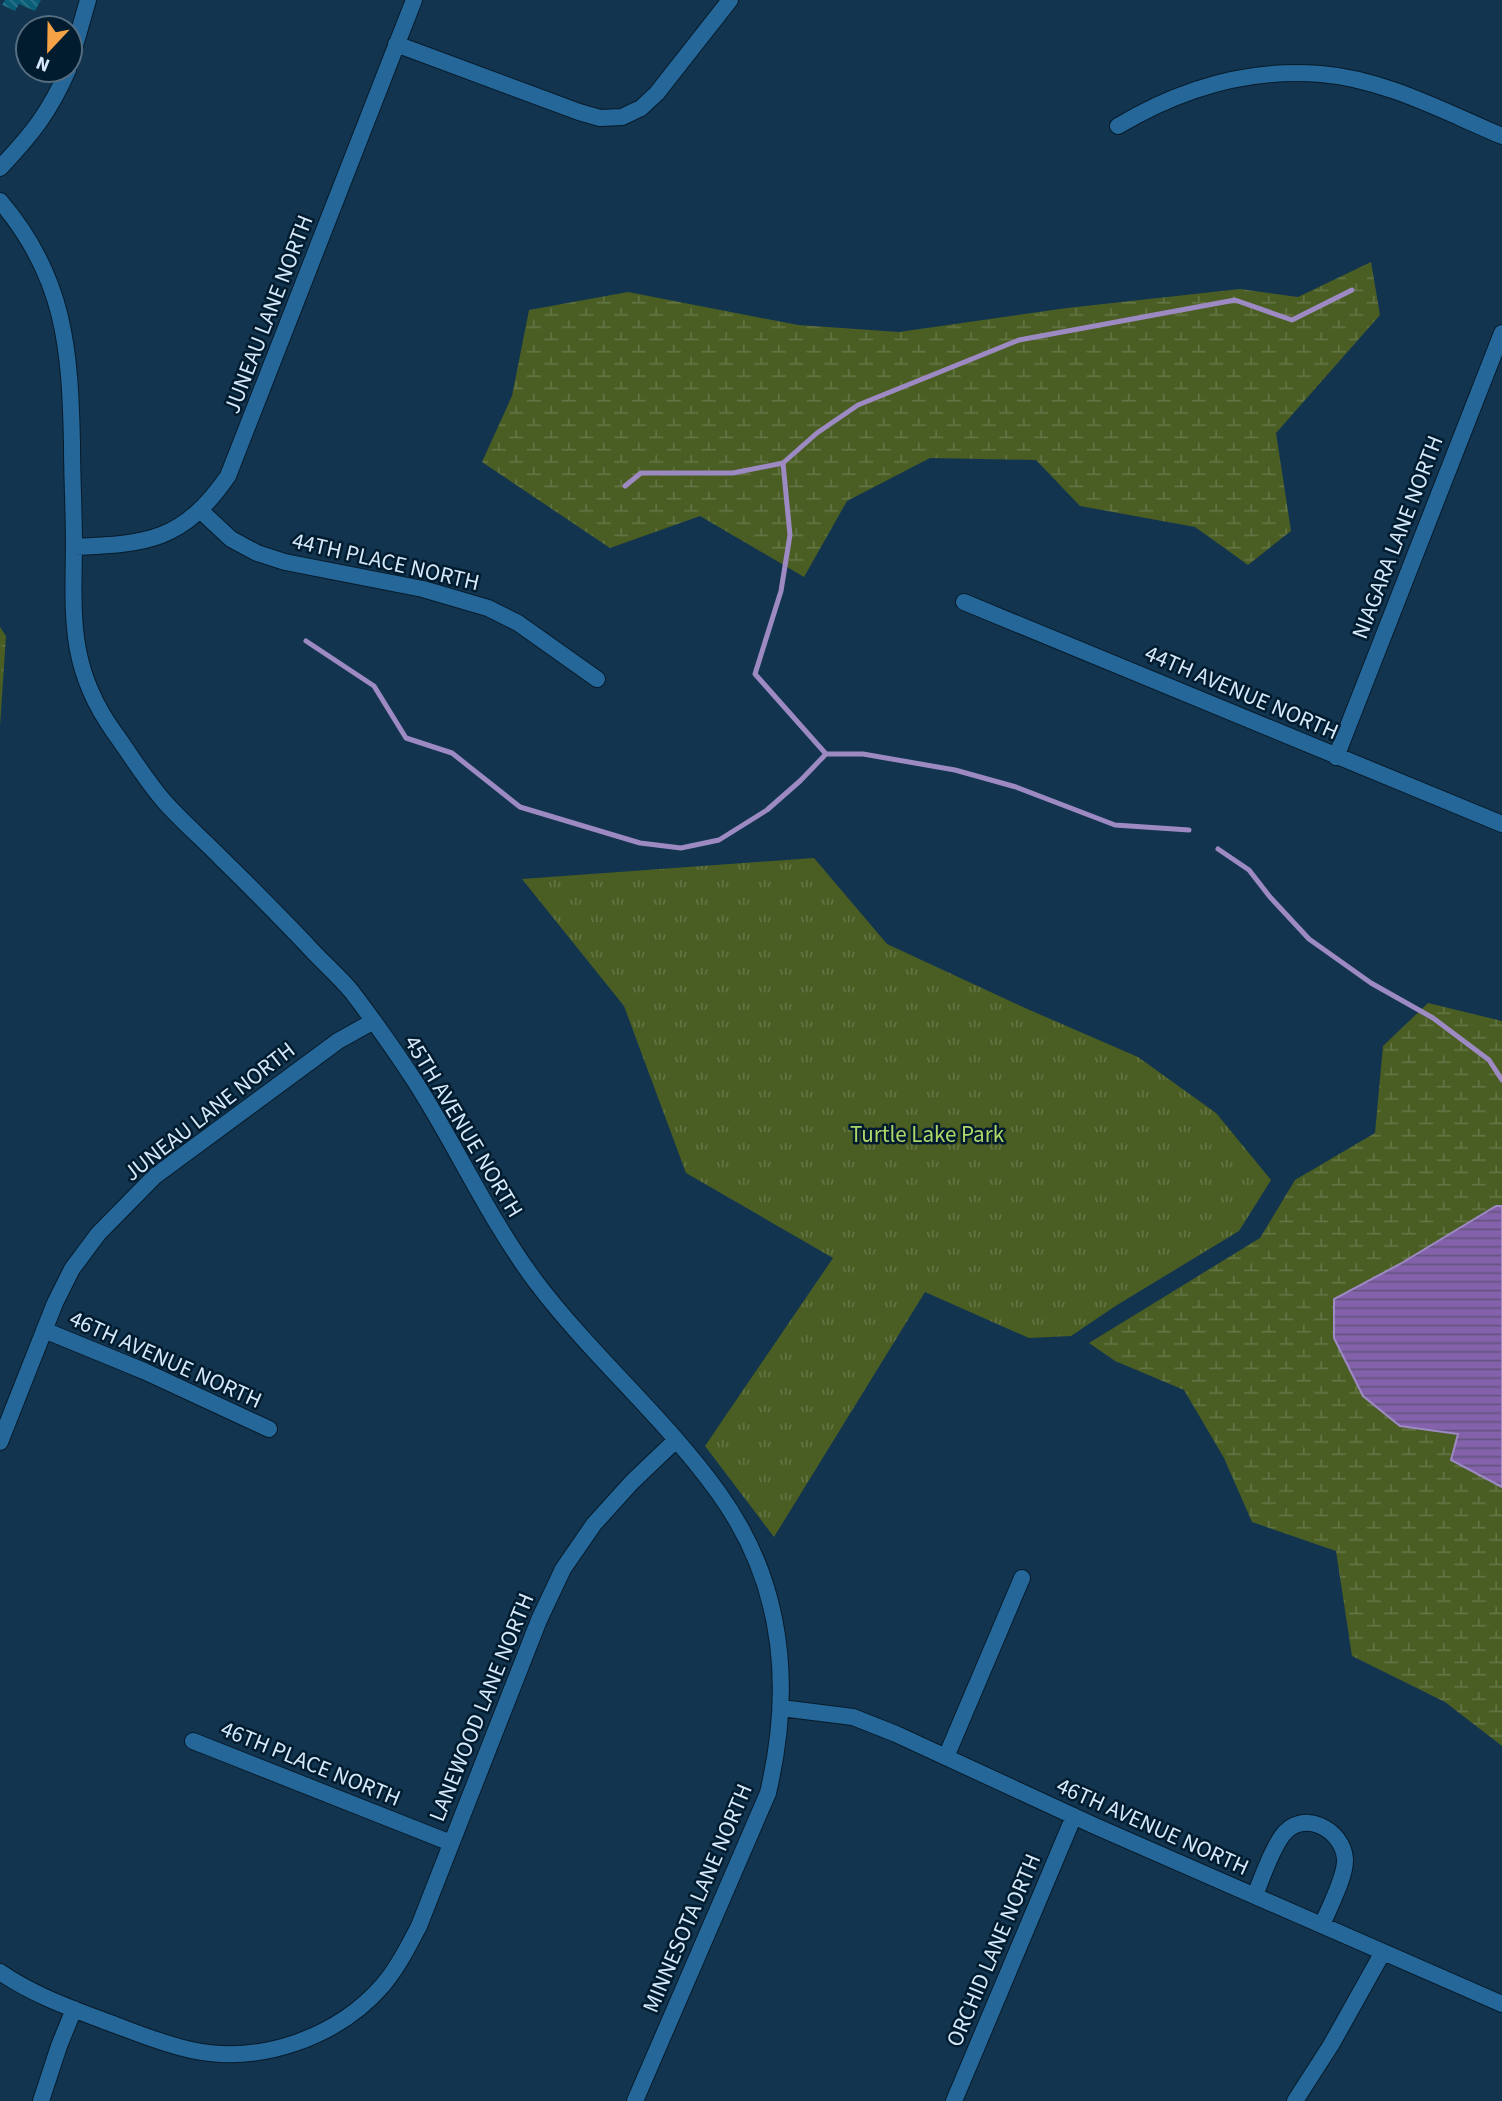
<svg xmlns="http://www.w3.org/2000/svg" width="1502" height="2101" font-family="'Source Sans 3',sans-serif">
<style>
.grass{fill:url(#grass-tufts)}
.wetland{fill:url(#wetland-marsh)}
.water{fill:url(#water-rules);stroke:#9d8ac3;stroke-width:2}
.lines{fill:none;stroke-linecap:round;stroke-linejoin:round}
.stream{stroke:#9d8ac3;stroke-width:5}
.building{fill:url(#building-back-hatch)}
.street-casing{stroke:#071b2b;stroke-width:18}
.street{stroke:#256798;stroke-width:16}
.labels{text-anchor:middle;stroke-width:5;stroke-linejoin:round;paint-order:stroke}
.street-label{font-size:23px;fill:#d6e9fa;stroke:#011b2f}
.park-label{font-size:23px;fill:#b1d668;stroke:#011b2f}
</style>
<defs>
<pattern id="grass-tufts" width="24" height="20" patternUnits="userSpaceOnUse" patternTransform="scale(1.75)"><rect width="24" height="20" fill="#4a5d23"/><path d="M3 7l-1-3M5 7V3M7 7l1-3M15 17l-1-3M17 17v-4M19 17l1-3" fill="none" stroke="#637444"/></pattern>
<pattern id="wetland-marsh" width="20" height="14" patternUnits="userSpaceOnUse" patternTransform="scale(1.75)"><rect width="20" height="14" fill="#4a5d23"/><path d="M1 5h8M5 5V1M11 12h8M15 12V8" fill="none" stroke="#637444"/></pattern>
<pattern id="water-rules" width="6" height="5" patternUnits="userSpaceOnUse" patternTransform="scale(1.75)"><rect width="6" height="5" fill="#8462ab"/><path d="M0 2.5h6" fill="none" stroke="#655580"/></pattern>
<pattern id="building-back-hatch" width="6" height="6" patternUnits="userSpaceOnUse" patternTransform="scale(1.75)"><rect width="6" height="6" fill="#0a5e77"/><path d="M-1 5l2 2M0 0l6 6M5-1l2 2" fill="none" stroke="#2d758b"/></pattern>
</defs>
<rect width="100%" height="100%" fill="#12344e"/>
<path class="grass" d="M814,858L887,944L1025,1008L1138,1057L1216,1113L1271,1180L1239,1231L1117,1305L1071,1336L1029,1338L925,1292L774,1537L705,1446L833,1258L686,1173L624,1006L522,879Z"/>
<path class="wetland" d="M1371,262L1380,315L1276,433L1291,531L1248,565L1195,527L1080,506L1036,460L930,458L847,501L804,577L700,516L610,548L482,462L512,396L529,310L628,292L798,325L899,332L1067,308L1240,289L1298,297Z
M0,627L6,636L0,726Z
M1428,1003L1502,1021V1746L1445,1702L1352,1656L1336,1551L1252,1522L1224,1458L1184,1390L1115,1361L1089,1343L1260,1238L1295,1180L1375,1133L1383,1046Z"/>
<path class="water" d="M1496,1206H1502V1487L1451,1460L1458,1434L1400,1426L1363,1396L1334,1338V1299L1400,1264Z"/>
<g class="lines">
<path class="stream" d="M625,486L641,473H733L783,463
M306,641L374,686L406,738L452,753L520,807L640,843L681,848L719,840L767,810L800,781L826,754H863L955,770L1016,787L1115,825L1189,830
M826,754L755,674L781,591L790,535L783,463L817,433L858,405L1019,340L1235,300L1292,320L1352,290
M1218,849L1249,870L1270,897L1309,939L1371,983L1433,1018L1489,1060L1502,1080"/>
</g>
<path class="building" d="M5,0H41L35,11L19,4L15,11L2,5Z"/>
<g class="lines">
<defs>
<path id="street" d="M396,44L579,112L600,118L622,117L641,108L657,93L730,0
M70,63L88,0
M1118,126C1180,89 1248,68 1321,74C1384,79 1445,112 1502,136
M0,168C32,134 49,113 68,70
M0,201C65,277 70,349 72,444C72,478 74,512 74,546C73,619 69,669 114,732C130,754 145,779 163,800C181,821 203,839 222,859C251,887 279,916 307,945C321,961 338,975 352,992C374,1021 396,1052 416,1083C458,1149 489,1219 536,1282C592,1356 664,1417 718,1492C784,1583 793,1687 768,1793L635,2101
M201,511L231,539L257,553L285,562L423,589L488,608L518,623L597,679
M74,547C148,544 183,541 228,476L414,0
M964,602L1502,824
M1336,757L1502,333
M44,1330L144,1371L269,1429
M0,1442L55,1303L72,1269L98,1234L155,1176L338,1041L372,1022
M781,1708L853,1717L896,1734L1095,1826L1502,2004
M193,1741L451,1843
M946,1757L1022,1578
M1255,1895C1263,1876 1270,1853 1282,1836C1302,1808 1343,1829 1345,1859C1346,1876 1329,1908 1322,1925
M0,1972C33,1995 73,2009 110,2023C137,2033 163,2044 191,2050C259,2065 337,2038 383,1985C398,1967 408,1947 419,1926L539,1620L563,1569L594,1524L632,1482L676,1440
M41,2101L59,2046L74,2009
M954,2101L1074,1816
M1295,2101L1331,2045L1383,1952"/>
</defs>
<use href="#street" class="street-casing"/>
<use href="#street" class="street"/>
</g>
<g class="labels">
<g class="street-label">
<text transform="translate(268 314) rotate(-69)" y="8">JUNEAU LANE NORTH</text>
<text transform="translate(1397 537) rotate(-69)" y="8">NIAGARA LANE NORTH</text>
<text transform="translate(386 561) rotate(13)" y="8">44TH PLACE NORTH</text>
<text transform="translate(1242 692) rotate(23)" y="8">44TH AVENUE NORTH</text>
<text transform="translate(209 1111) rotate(-38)" y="8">JUNEAU LANE NORTH</text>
<text transform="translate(464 1126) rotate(59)" y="8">45TH AVENUE NORTH</text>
<text transform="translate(166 1359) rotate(24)" y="8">46TH AVENUE NORTH</text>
<text transform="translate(481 1707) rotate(-68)" y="8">LANEWOOD LANE NORTH</text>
<text transform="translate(311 1763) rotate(22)" y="8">46TH PLACE NORTH</text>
<text transform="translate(1153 1826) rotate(24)" y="8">46TH AVENUE NORTH</text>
<text transform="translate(697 1898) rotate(-67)" y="8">MINNESOTA LANE NORTH</text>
<text transform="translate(993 1950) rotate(-67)" y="8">ORCHID LANE NORTH</text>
</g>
<g class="park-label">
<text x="927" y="1142">Turtle Lake Park</text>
</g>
</g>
<g transform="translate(49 49) rotate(202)"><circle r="33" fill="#011b2f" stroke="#566d80" stroke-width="2"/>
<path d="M0-5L12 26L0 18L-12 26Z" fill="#f6a247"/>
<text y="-10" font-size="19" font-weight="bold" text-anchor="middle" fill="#d6e9fa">N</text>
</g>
</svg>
